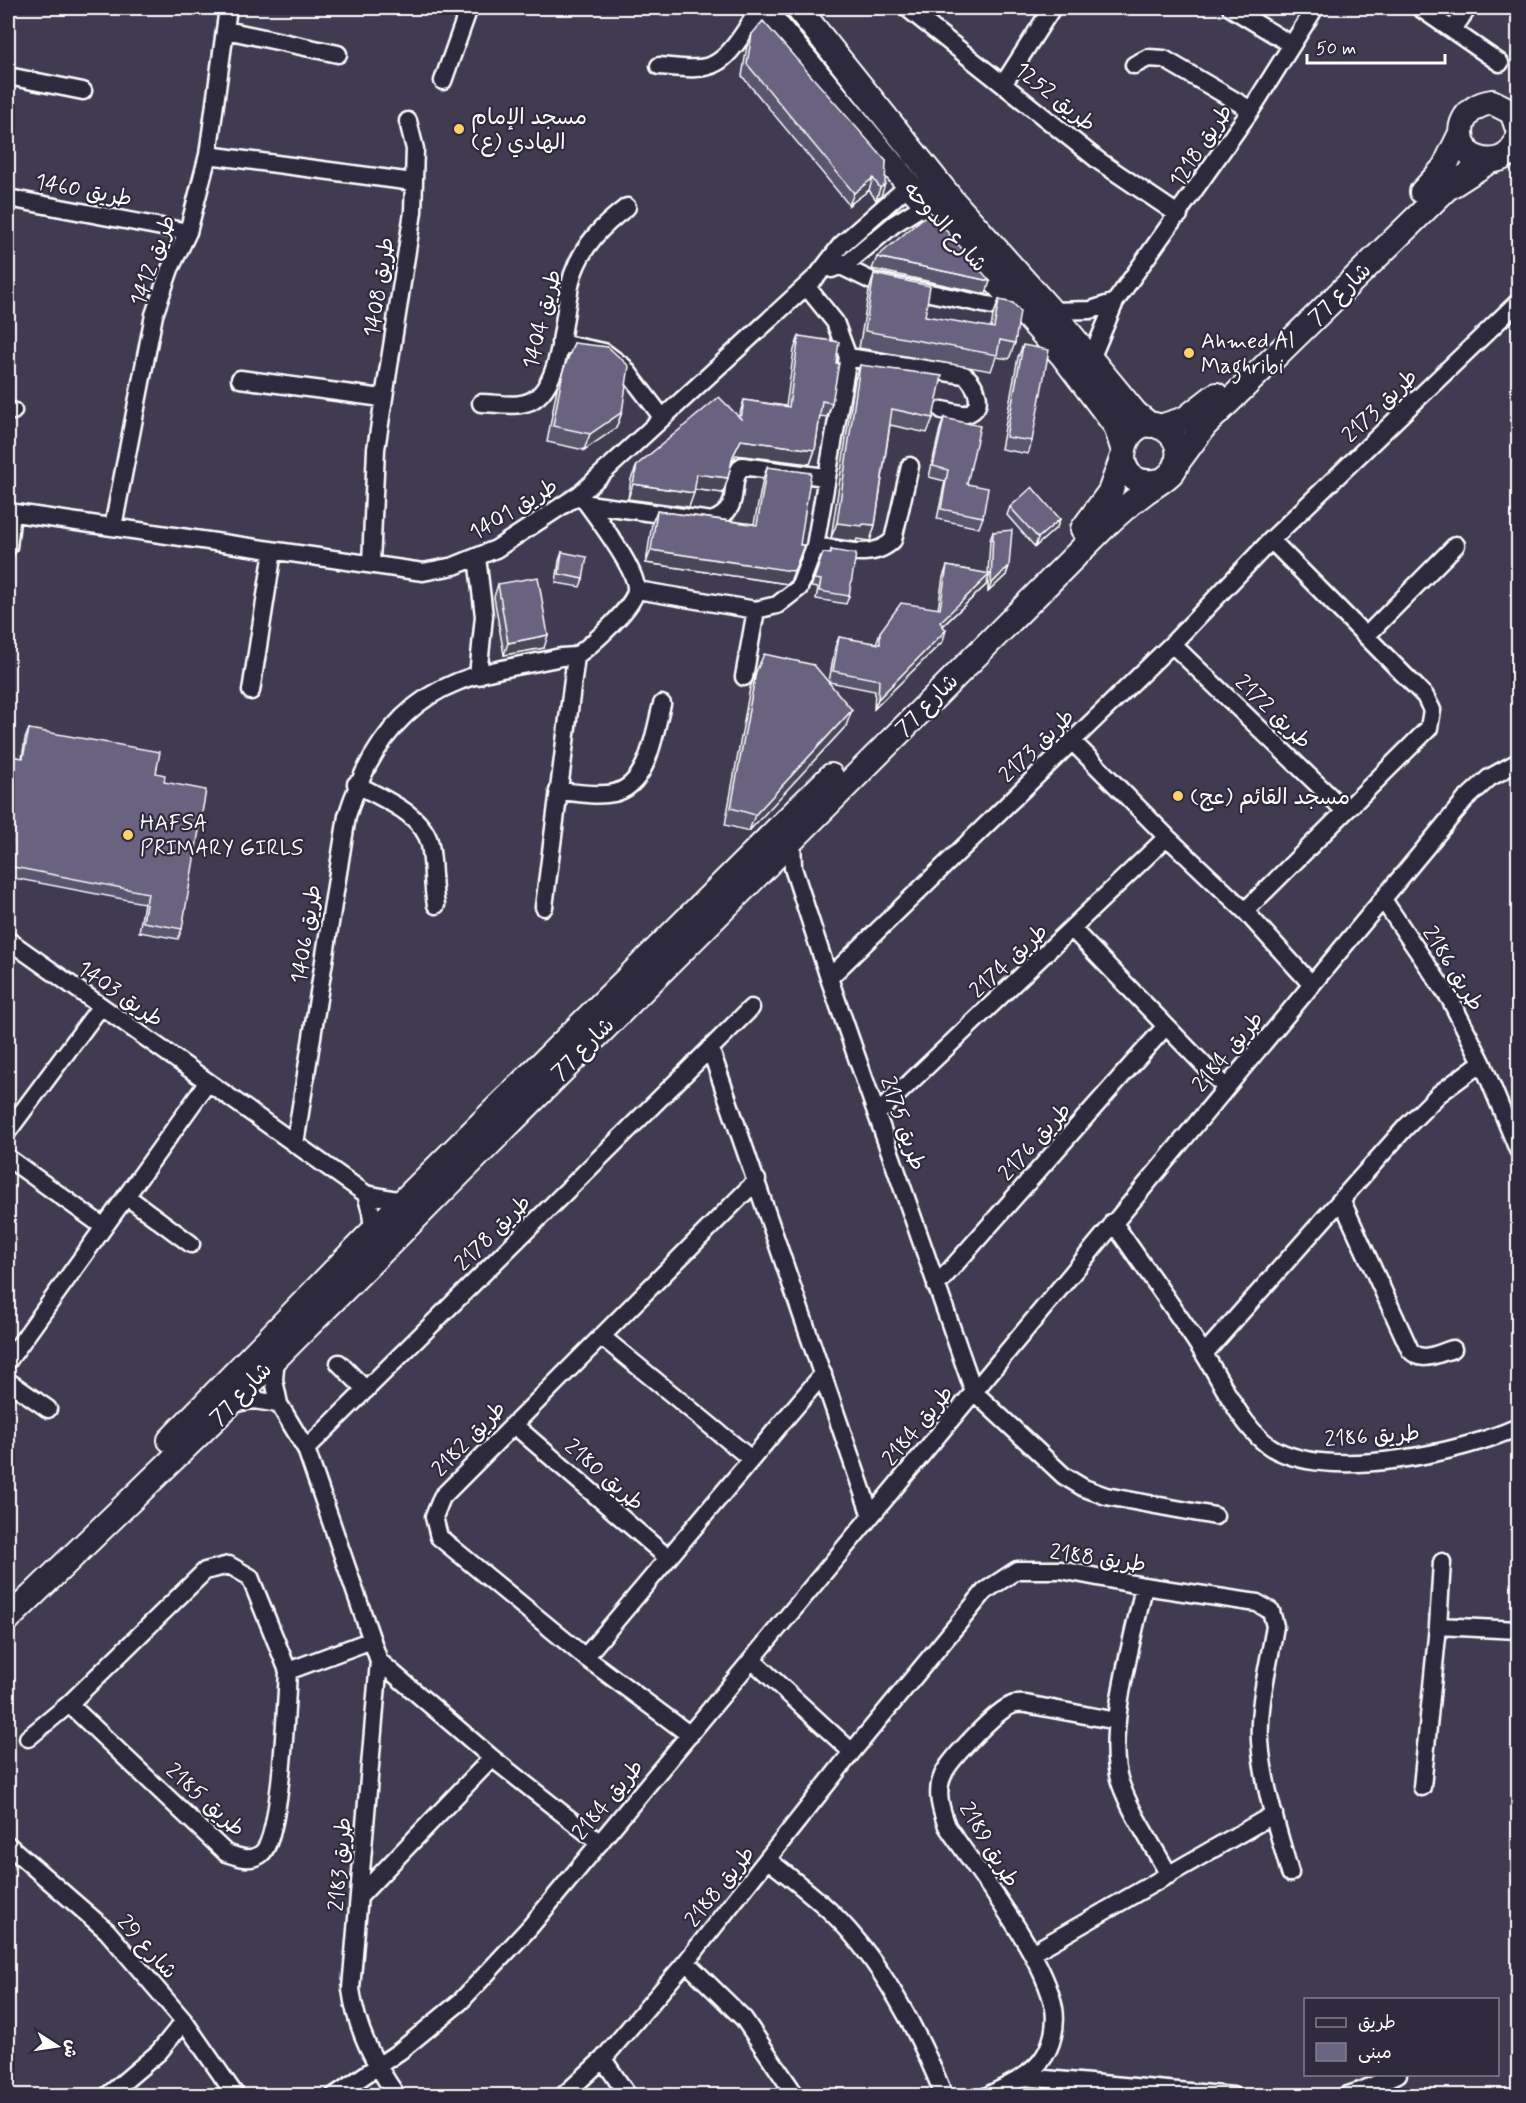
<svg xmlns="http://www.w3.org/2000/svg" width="1526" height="2103" font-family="Mynerve,'Playpen Sans Arabic',sans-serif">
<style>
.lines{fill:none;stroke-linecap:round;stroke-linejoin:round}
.street-casing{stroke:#fff;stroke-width:21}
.secondary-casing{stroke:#fff;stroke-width:28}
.street{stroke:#2f2a3d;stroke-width:16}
.secondary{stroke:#2f2a3d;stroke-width:24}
.wall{fill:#5a566d;stroke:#fff;stroke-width:1.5}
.shaded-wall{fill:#4a4659;stroke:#fff;stroke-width:1.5}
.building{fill:#69647f;stroke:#fff;stroke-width:1.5}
.poi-dot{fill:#ffd166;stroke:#2f2a3d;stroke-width:2}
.labels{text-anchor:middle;stroke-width:4.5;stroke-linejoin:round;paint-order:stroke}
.street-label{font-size:22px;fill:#fff;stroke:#2f2a3d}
.poi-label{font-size:22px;fill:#fff;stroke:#2f2a3d;text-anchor:start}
</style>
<rect width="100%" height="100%" fill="#403b51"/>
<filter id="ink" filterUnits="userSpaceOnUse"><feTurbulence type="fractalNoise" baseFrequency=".0167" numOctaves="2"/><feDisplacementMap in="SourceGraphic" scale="12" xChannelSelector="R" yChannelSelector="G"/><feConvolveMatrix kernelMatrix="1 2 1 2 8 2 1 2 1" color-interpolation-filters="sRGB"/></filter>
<g filter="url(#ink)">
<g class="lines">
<defs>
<path id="street" d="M907,8L1099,161L1179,215
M1231,8L1292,45
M1420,8L1500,63
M1453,29L1468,8
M226,30L338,54
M1134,65L1148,58L1164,59L1251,110
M659,66C675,67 701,72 716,63C733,54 749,24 760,8
M8,76L83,91
M443,81L469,8
M1004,83L1052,8
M208,155L413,182
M8,198L188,232
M841,266L872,281L1017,311
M832,269L850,261L894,224L926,204
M1115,302L1251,110L1315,8
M1051,311L1091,310L1115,302L1091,359
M560,343L604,352L624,367L662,417
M848,357L964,375C975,382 988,408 966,414C960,415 949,411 942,410
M240,379L382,398
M481,403C497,403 516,408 531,401C565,384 562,308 573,274C583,245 603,225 627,207
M8,410L13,411
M588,504L712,521C745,508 726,484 742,466L825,477
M8,512L423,572L454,566L496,549L580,494L818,275L841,245L909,185L918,186
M113,527L154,315L170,269L188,232L208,155L228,8
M815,546C840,549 873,561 893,540L910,466
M8,547L12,512
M477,557L484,616L478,676
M371,564L376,449L413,212L415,149L408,121
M637,590L756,610L777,605L799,588L815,546L848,357L835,322L806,286
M1366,636L1456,545
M1172,644L1344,810
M744,677L756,610
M251,691L273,551
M1072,741L1167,837L1245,911L1312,985
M356,784C381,798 424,814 430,845C434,865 432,885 436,905
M558,791C575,792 596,797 614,793C649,785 654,733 662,704
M792,837L793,868L829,978L974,1392L1064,1476L1084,1488L1106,1496L1215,1516
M1384,901L1450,999L1482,1062L1518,1150
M544,907L576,656
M1245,911L1429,728L1432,710L1425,696L1271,540
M1073,930L1226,1088
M8,940L366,1194L403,1201
M829,978L1172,644L1271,540L1518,302
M710,1048L871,1516
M878,1113L1167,837
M8,1131L101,1006
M295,1144L347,816C365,758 398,705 457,682C489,669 527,665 561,657L576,656C590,646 636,606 636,589C637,569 593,512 580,494
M8,1158L104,1227
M366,1194L371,1212L373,1231
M126,1196L191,1244
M1342,1201L1410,1350C1422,1364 1438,1353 1453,1349
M1113,1222C1143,1266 1175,1309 1204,1354C1223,1383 1245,1436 1278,1451C1337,1479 1461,1453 1518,1427
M936,1286L1165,1027
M601,1336L751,1459
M1204,1354L1405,1128L1439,1094L1482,1062
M276,1356L274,1380L279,1404L306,1449L379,1661L351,1989C356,2029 374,2063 397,2096
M8,1361L208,1082
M339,1363L366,1390
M8,1381L48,1409
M230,1404L254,1400L279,1404
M513,1424L668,1558
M306,1449L751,1008
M1144,1586C1134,1637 1104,1734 1120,1782C1131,1814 1153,1845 1169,1875
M1438,1626L1518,1630
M585,1657L823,1374
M752,1660L852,1752
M379,1661L492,1758L600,1843
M69,1704L226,1853C238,1857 250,1862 261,1854C282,1838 286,1702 288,1671L372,1640
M690,1735L585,1657L439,1537L434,1517L442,1497L757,1180
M28,1738L69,1704L205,1571L229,1565L250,1577L288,1671
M1422,1787L1438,1626L1442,1562
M8,1845L107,1931L184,2021L236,2096
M768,1860C790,1877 812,1894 832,1913C880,1959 920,2034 944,2096
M359,1897L492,1758
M1032,1953L1274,1814
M686,1962L744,2019L796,2096
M603,2059L628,2096
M1024,2077L1233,2096
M107,2096L159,2052L184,2021
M334,2096L400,2051L460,2002L529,1928L1465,800L1489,778L1518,762
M563,2096L603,2059L686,1962L852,1752L985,1591L1017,1570H1061L1144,1586L1257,1603L1271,1611L1275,1626C1269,1663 1258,1704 1260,1741C1263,1785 1278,1831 1290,1873
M987,2096C1006,2086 1027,2078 1041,2061C1052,2047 1057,2026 1054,2008C1043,1953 979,1874 947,1826C941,1810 935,1792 943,1775C949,1760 997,1710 1012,1705C1016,1703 1022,1704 1026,1704L1117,1721
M1345,2096L1363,2090L1398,2074"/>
<path id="secondary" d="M762,8L909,185L1063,356L1116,426L1123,448
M798,8L952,200L1051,311L1135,413L1150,425
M1518,129L1512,112L1492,102C1464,106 1452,130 1469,154C1490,167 1513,160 1518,136
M1422,192L1444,168L1460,135
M1160,427L1185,419L1216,395
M1177,463L1205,425L1446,189L1488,162
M1083,529L1110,492L1122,459
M170,1440L373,1231L831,776
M8,1619L230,1404L1102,529C1115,516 1129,504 1144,493C1153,486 1166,480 1173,471C1176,467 1178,462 1178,458C1180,447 1175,436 1166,430C1123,401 1099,493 1160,481"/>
</defs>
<use href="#street" class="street-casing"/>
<use href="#secondary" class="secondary-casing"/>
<use href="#street" class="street"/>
<use href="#secondary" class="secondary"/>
</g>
<path class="wall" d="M752,34L886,161L881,196L876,200L869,190L849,205L742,76L747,46Z
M877,257L990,281L986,294L872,269Z
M874,274L925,316L991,328L993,316L999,300L1015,343L1009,359L996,357L991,371L859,348L869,291Z
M799,336L836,363L832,403L827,417L820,416L815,450L810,464L736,455L731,464L728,478L723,493L694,489L689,507L628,499L631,479L637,465L739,416L744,400L786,406L794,350Z
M574,343L622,412L616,428L584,450L547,442L557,388Z
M1023,345L1032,441L1028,454L1001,449L1018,357Z
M860,365L933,418L927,433L890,425L875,525L870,541L857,539L856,542L831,538L855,380Z
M944,418L967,484L983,517L979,528L937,519L945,481L929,477L940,429Z
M767,467L790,582L788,584L646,563L652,523L657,511L754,524L763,479Z
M1010,507L1060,519L1057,527L1035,547L1007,515Z
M993,532L1009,566L1006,575L988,592V579L986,585L943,626V641L874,709L875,691L829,682L835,647L839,637L876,644L880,632L938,609L943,577L947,566L988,574L990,540Z
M831,550L849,596L846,604L816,599L818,588L811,587L823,553L830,554Z
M562,552L583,579L580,587L556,583L559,561Z
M498,584L544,648L504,655L494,597Z
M756,672L846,726L749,831L725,825L750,688Z
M29,729L156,773L164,782L182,929L178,939L139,932L144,903L8,877V756L22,758L25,739Z"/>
<path class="shaded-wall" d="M873,178L869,190L849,205L854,193Z
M885,184L881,196L876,200L880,188Z
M622,412L616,428L584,450L590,434Z
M741,440L815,450L810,464L736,455L727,470L733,456Z
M697,474L728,478L723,493L692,489Z
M633,484L694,493L689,507L628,499Z
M1060,519L1057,527L1035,547L1038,538Z
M837,523L863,524L875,525L870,541L857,539L856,542L831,538Z
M804,545L790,582L788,584L646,563L651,550Z
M1009,566L1006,575L988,592L991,584Z
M990,574L986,585L936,632L940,622Z
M946,630L943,641L874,709L878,699Z
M548,635L544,648L504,655L508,643Z
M852,710L846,726L749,831L755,815Z"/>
<path class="building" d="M763,21L886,161L885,184L880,188L873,178L854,193L747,64L752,34Z
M930,212L990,281L877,257Z
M874,274L930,286L925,316L994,328L999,300L1013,303L1020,311L1015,343L1000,340L997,355L865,331Z
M799,336L839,342L836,363H839L832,403L822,401L815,450L741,440L733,456L728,478L697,474L694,493L633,484L637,465L719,397L741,419L744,400L789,407Z
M574,343L608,347L629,366L622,412L590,434L553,426L563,371Z
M1023,345L1049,350L1032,441L1006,437Z
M860,365L942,376L933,418L892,409L875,525L863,524L862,526L837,523Z
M944,418L980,426L967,484L988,488L983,517L941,509L948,470L933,466Z
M767,467L811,473L800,545H804L795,569L792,571L651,550L657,511L757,525Z
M1032,487L1060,519L1038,538L1010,507Z
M1012,530L1009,566L991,584L993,532Z
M831,550L856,554L849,596L819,591L821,580L814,579L823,553L831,554Z
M562,552L587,557L583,579L559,574Z
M947,566L990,574L940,622L946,630L878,699L879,680L833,671L839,637L880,644V632L901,603L940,609Z
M538,577L548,635L508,643L498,584Z
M764,654L814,665L852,710L755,815L731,808L756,672Z
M29,729L160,752L156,773L165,775L164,782L206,790L182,929L143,922L148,893L8,866L12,840L8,839V756L23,758Z"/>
</g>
<g class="poi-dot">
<circle cx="459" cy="129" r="6"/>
<circle cx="1189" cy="353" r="6"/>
<circle cx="1178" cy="796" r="6"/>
<circle cx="128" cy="835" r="6"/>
</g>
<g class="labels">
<g class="street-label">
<text transform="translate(1056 96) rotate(39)" y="8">طريق 1252</text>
<text transform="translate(1200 145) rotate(-56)" y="8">طريق 1218</text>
<text transform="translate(84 189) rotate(11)" y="8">طريق 1460</text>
<text transform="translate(946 226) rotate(48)" y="8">شارع الدوحه</text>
<text transform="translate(152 260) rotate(-70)" y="8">طريق 1412</text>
<text transform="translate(378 287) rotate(-81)" y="8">طريق 1408</text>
<text transform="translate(1339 293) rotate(-45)" y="8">شارع 77</text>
<text transform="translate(541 319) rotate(-76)" y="8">طريق 1404</text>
<text transform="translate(1379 405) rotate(-44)" y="8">طريق 2173</text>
<text transform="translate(513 508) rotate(-31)" y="8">طريق 1401</text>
<text transform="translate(926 704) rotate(-45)" y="8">شارع 77</text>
<text transform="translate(1274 711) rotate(44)" y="8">طريق 2172</text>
<text transform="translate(1036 745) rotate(-44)" y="8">طريق 2173</text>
<text transform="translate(305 934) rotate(-81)" y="8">طريق 1406</text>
<text transform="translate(1008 960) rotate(-43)" y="8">طريق 2174</text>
<text transform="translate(1454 968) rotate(58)" y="8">طريق 2186</text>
<text transform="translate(121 993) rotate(35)" y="8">طريق 1403</text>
<text transform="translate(582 1048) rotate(-45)" y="8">شارع 77</text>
<text transform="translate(1227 1051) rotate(-50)" y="8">طريق 2184</text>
<text transform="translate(904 1123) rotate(71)" y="8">طريق 2175</text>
<text transform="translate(1034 1141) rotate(-48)" y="8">طريق 2176</text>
<text transform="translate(492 1232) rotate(-45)" y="8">طريق 2178</text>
<text transform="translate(240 1393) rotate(-46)" y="8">شارع 77</text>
<text transform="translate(917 1425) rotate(-50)" y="8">طريق 2184</text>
<text transform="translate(1372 1435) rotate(-4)" y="8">طريق 2186</text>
<text transform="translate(468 1438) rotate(-46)" y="8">طريق 2182</text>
<text transform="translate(605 1474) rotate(41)" y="8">طريق 2180</text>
<text transform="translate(1098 1557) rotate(8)" y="8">طريق 2188</text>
<text transform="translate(206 1799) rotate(42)" y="8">طريق 2185</text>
<text transform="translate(607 1799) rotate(-50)" y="8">طريق 2184</text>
<text transform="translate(990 1844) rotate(59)" y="8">طريق 2189</text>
<text transform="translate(339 1864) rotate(-85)" y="8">طريق 2183</text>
<text transform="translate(719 1886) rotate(-51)" y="8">طريق 2188</text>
<text transform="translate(148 1946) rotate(48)" y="8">شارع 29</text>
</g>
<g class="poi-label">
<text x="471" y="124">مسجد الإمام<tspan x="471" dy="25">الهادي (ع)</tspan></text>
<text x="1201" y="348">Ahmed Al<tspan x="1201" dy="25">Maghribi</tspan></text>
<text x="1190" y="804">مسجد القائم (عج)</text>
<text x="140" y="830">HAFSA<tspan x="140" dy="25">PRIMARY GIRLS</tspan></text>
</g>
</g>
<rect width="1526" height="2103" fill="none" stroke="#2f2a3d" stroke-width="30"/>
<rect x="15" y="15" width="1496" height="2073" fill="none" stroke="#fff" stroke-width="2" filter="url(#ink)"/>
<rect x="1304" y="1998" width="195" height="78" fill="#2f2a3d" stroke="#827f8b" stroke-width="1.5"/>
<rect x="1316" y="2018" width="30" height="9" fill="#2f2a3d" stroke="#827f8b" stroke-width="1.5"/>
<text x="1358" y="2028" font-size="18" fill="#ffffff">طريق</text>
<rect x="1316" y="2043" width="30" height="18" fill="#69647f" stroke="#827f8b" stroke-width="1.5"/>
<text x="1358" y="2058" font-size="18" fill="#ffffff">مبنى</text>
<g transform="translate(57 2046) rotate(102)" stroke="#2f2a3d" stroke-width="4.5" paint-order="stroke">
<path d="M0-4.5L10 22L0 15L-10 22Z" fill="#ffffff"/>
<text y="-9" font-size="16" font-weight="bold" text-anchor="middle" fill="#ffffff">ش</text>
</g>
<path d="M1307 54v9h138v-9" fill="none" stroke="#ffffff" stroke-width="3"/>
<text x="1316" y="54" font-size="18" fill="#ffffff" stroke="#2f2a3d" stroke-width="4.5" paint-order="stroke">50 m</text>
</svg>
